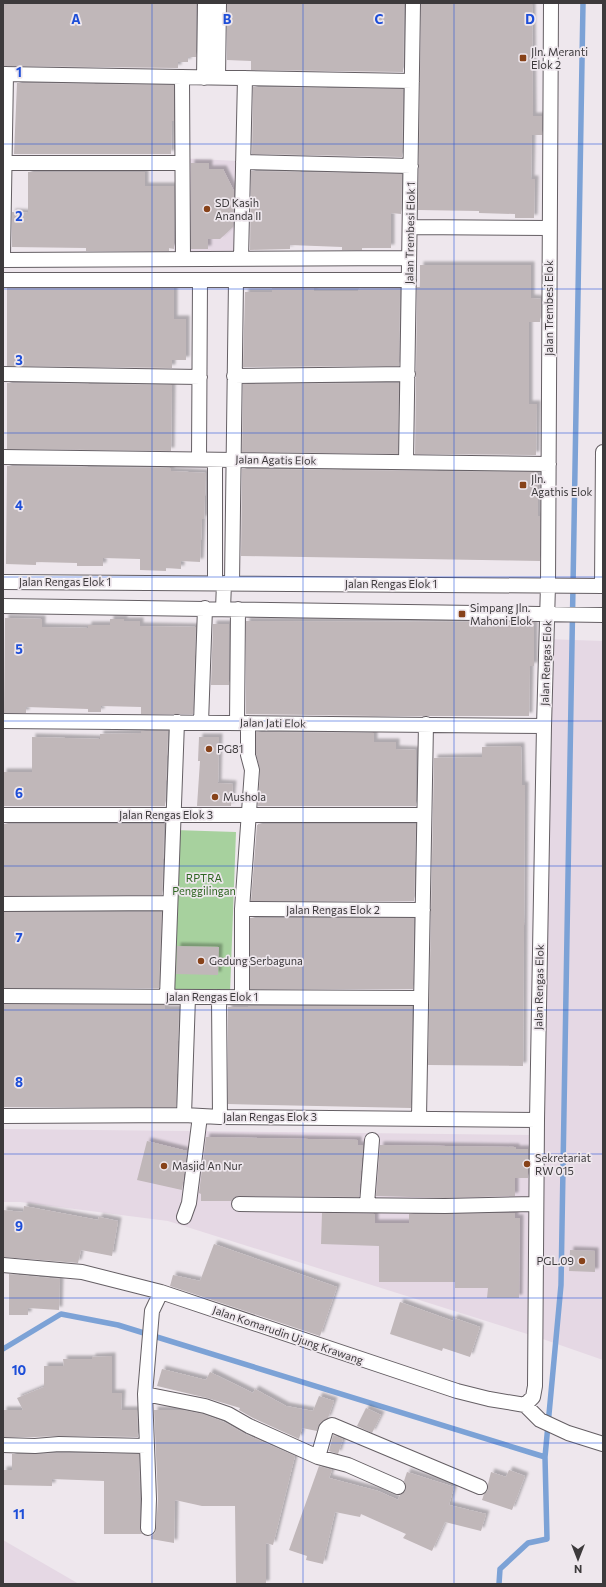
<svg xmlns="http://www.w3.org/2000/svg" width="606" height="1587" font-family="Commissioner,sans-serif">
<style>
.built{fill:#e5d8e4}
.green{fill:#a7d19e}
.lines{fill:none;stroke-linecap:round;stroke-linejoin:round}
.stream{stroke:#7ca2d6;stroke-width:5.5}
.building{fill:#c0b7b9;filter:url(#shadow)}
.street-casing{stroke:#655f64;stroke-width:16}
.street{stroke:#fff;stroke-width:14}
.grid{fill:none;stroke:#1d4ed8;stroke-width:1;stroke-opacity:0.55}
.poi-dot{fill:#874219;stroke:#eee7ed;stroke-width:1.5}
.labels{text-anchor:middle;stroke-width:3.5;stroke-linejoin:round;paint-order:stroke}
.poi-label{font-size:11px;fill:#3d3a3c;stroke:#eee7ed;text-anchor:start}
.street-label{font-size:11px;fill:#3d3a3c;stroke:#eee7ed}
.park-label{font-size:11px;fill:#2f6622;stroke:#eee7ed}
.grid-label{font-size:13px;text-anchor:middle;font-weight:bold;fill:#1d4ed8;stroke:#eee7ed;stroke-width:3.5;stroke-linejoin:round;paint-order:stroke}
</style>
<defs>
<filter id="shadow"><feDropShadow dx="3.5" dy="-3.5" stdDeviation="1" flood-color="#0004"/></filter>
</defs>
<rect width="100%" height="100%" fill="#eee7ed"/>
<path class="built" d="M177,158L238,161V258L174,257Z
M545,639L603,641V1360L537,1337L168,1221L20,1202H3V1129L538,1135Z
M3,1540L79,1584H3Z"/>
<path class="green" d="M174,830L236,832L230,993L173,995Z"/>
<g class="lines">
<path class="stream" d="M3,1349L61,1314L118,1325L545,1457L547,1539L528,1543L500,1569L499,1584
M545,1457L561,1285L583,3"/>
</g>
<path class="building" d="M3,3H196V57H188V62H178V68L3,66Z
M227,3H404L403,72L251,70V61L227,60Z
M421,3H532L533,116H542V135H532L531,179H535L534,218H515V214L479,213V211L418,210Z
M17,83L174,85V121H172L171,154H14Z
M253,87L403,89L402,157L252,154Z
M191,163H209V169H223L234,191L233,227L220,239H208V249H191Z
M251,171L402,174L401,214L391,213V248H362V250H342V247L290,245V249L250,250Z
M28,172H145V186H174V249L169,248V251H86V248L12,247V212L28,213Z
M420,265H531V298L541,299L540,322H529V404H537L536,455L415,454L417,287H420Z
M7,288H174V319H186V360H172V368L7,366Z
M272,288H314V291H358V289L400,288L399,366L243,367L245,292H272Z
M7,383L172,385L171,451L7,449Z
M399,383L398,454L242,452L243,384Z
M7,466L171,468V471L206,473L204,519H202L200,562L181,561V569L166,568V571L140,570V559L103,558V566H77V563L36,562V565L6,564Z
M242,469L536,472V474H538V516H540V561L241,556Z
M5,618L42,619V627L88,628V625H110V619H124V621H140V626L196,627L193,714H141V707L101,706V712H88V709L26,707V713H4Z
M246,621L534,622V666H530L529,716H375L246,714Z
M213,624H229V685H211Z
M141,731H168L165,806H3V772H32V737L100,739V734L141,733Z
M256,732L374,733V742H396V749L416,750V806H258L260,770L256,754Z
M199,737H219L218,783L233,784L231,806H197L200,761H198Z
M521,746L522,785H525L523,1066L428,1065L434,758L482,757V747Z
M3,824H164L162,895L3,896Z
M258,824H416L414,901H251L257,825H258Z
M3,912H162L159,988H3Z
M250,918H414L413,989H250Z
M177,946L219,947L218,975L176,974Z
M3,1004L165,1005V1009H179L176,1107H3Z
M248,1006H412L411,1108L228,1104V1007H248Z
M206,1137L358,1140V1145H363L359,1197L239,1196L235,1197L231,1201H201V1194L199,1193Z
M147,1141L187,1151L182,1190L137,1180Z
M380,1145L516,1147V1149H528V1178H515V1196L445,1198L376,1196Z
M24,1206L98,1220L99,1217L118,1221L112,1256L81,1250L78,1263L3,1257V1210L23,1212Z
M322,1213L375,1214V1223H409V1214L515,1213V1218H520L519,1298H487L488,1288H455V1282H379V1246L321,1244Z
M214,1244L337,1287L320,1336L170,1286L173,1275L200,1281Z
M570,1250L595,1251V1272L569,1271Z
M9,1274L60,1279L59,1310L28,1308V1315H9Z
M400,1302L453,1321L454,1318L480,1327L470,1357L443,1348L442,1351L390,1334Z
M112,1356V1393H122L121,1410H137L138,1437L59,1436L35,1437H3V1410H23L17,1398L44,1387V1366H64L63,1359H92V1357Z
M162,1369L206,1380L210,1372L253,1393L255,1389L286,1406L313,1411L319,1396L334,1401L328,1418L320,1423L317,1431L302,1428L299,1439L253,1418L239,1410L240,1408L207,1398L157,1386Z
M366,1408L381,1415L372,1433L357,1426Z
M154,1410H183L203,1414L224,1422L245,1434L295,1456L273,1545L266,1543V1584H236L235,1506H202L175,1500L174,1543L151,1539V1536L155,1533L156,1529L158,1499Z
M333,1435L343,1439L338,1454L329,1451Z
M59,1453L139,1454L140,1499V1528L142,1534H104V1481L52,1479V1486L3,1485V1470H12V1454H36Z
M319,1466L332,1470L329,1478L378,1491L398,1500L400,1495L406,1490V1486L404,1481L407,1472L454,1487L449,1505L486,1514L481,1531L445,1522L432,1551L403,1538L406,1534L361,1514L360,1517L335,1512L323,1564L306,1560L307,1556L289,1550Z
M509,1470L525,1476L512,1510L482,1500L484,1494L488,1490V1484L491,1472L506,1477Z"/>
<g class="lines">
<defs>
<path id="street" d="M3,74L412,81
M182,77L183,259
M204,78L205,3
M218,78L219,3
M243,162L411,166
M5,163H182
M410,227L549,228
M3,254L6,74
M241,259L245,78
M3,260L409,258
M3,280H409
M3,374L200,377
M234,376L408,374
M3,457L549,464
M199,459L200,280
M406,462L413,3
M3,582L603,586
M215,583V460
M232,583L236,280
M602,586L603,452
M3,606L603,615
M223,609L224,583
M3,721L544,726
M201,723L205,608
M237,723L238,609
M3,815H424
M3,904L170,903
M242,909L423,910
M3,996L421,998
M167,997L177,722
M219,997L220,1117
M242,997V909L252,770L248,755V723
M184,1115L188,997
M3,1116L184,1115L220,1117L537,1120
M419,1118L426,724
M239,1204L445,1206L536,1204
M367,1204L372,1140
M184,1217L189,1203L200,1116
M3,1265L82,1272L161,1292L457,1391L489,1399L525,1405L533,1397L535,1386L537,1120L544,726L548,585L551,3
M145,1394L205,1406L228,1414L249,1426L318,1457L348,1465L398,1487
M525,1405L540,1420L568,1433L603,1444
M3,1445L35,1446L59,1444L146,1446
M318,1457L326,1429L328,1427L332,1425L480,1487
M148,1528L149,1499L145,1394L152,1311L161,1292"/>
</defs>
<use href="#street" class="street-casing"/>
<use href="#street" class="street"/>
</g>
<path class="grid" d="M152,3V1584M303,3V1584M454,3V1584M3,144H603M3,289H603M3,433H603M3,577H603M3,721H603M3,866H603M3,1010H603M3,1154H603M3,1298H603M3,1443H603"/>
<g class="poi-dot">
<rect x="519" y="54" width="8" height="8" rx="2"/>
<circle cx="207" cy="209" r="4"/>
<rect x="519" y="481" width="8" height="8" rx="2"/>
<rect x="458" y="610" width="8" height="8" rx="2"/>
<circle cx="209" cy="749" r="4"/>
<circle cx="215" cy="797" r="4"/>
<circle cx="201" cy="961" r="4"/>
<circle cx="527" cy="1164" r="4"/>
<circle cx="164" cy="1166" r="4"/>
<circle cx="582" cy="1261" r="4"/>
</g>
<g class="labels">
<g class="poi-label">
<text x="531" y="56">Jln. Meranti<tspan x="531" dy="13">Elok 2</tspan></text>
<text x="215" y="207">SD Kasih<tspan x="215" dy="13">Ananda II</tspan></text>
<text x="531" y="483">Jln.<tspan x="531" dy="13">Agathis Elok</tspan></text>
<text x="470" y="612">Simpang Jln.<tspan x="470" dy="13">Mahoni Elok</tspan></text>
<text x="217" y="753">PG81</text>
<text x="223" y="801">Mushola</text>
<text x="209" y="965">Gedung Serbaguna</text>
<text x="535" y="1162">Sekretariat<tspan x="535" dy="13">RW 015</tspan></text>
<text x="172" y="1170">Masjid An Nur</text>
<text x="574" y="1265" text-anchor="end">PGL.09</text>
</g>
<g class="street-label">
<text transform="translate(410 233) rotate(-89)" y="4">Jalan Trembesi Elok 1</text>
<text transform="translate(549 308) rotate(-90)" y="4">Jalan Trembesi Elok</text>
<text transform="translate(276 460) rotate(1)" y="4">Jalan Agatis Elok</text>
<text x="65" y="586">Jalan Rengas Elok 1</text>
<text x="391" y="588">Jalan Rengas Elok 1</text>
<text transform="translate(546 663) rotate(-88)" y="4">Jalan Rengas Elok</text>
<text transform="translate(273 723) rotate(1)" y="4">Jalan Jati Elok</text>
<text x="166" y="819">Jalan Rengas Elok 3</text>
<text x="333" y="914">Jalan Rengas Elok 2</text>
<text transform="translate(539 987) rotate(-89)" y="4">Jalan Rengas Elok</text>
<text x="212" y="1001">Jalan Rengas Elok 1</text>
<text x="270" y="1121">Jalan Rengas Elok 3</text>
<text transform="translate(288 1335) rotate(19)" y="4">Jalan Komarudin Ujung Krawang</text>
</g>
<g class="park-label">
<text x="204" y="882">RPTRA<tspan x="204" dy="13">Penggilingan</tspan></text>
</g>
</g>
<g class="grid-label">
<text x="76" y="24">A</text>
<text x="227" y="24">B</text>
<text x="379" y="24">C</text>
<text x="530" y="24">D</text>
<text x="19" y="77">1</text>
<text x="19" y="221">2</text>
<text x="19" y="365">3</text>
<text x="19" y="510">4</text>
<text x="19" y="654">5</text>
<text x="19" y="798">6</text>
<text x="19" y="942">7</text>
<text x="19" y="1087">8</text>
<text x="19" y="1231">9</text>
<text x="19" y="1375">10</text>
<text x="19" y="1519">11</text>
</g>
<rect width="606" height="1587" fill="none" stroke="#3d3a3c" stroke-width="8"/>
<g transform="translate(578 1559) rotate(180)" stroke="#eee7ed" stroke-width="3" paint-order="stroke">
<path d="M0-3L7 15L0 10L-7 15Z" fill="#3d3a3c"/>
<text y="-6" font-size="11" font-weight="bold" text-anchor="middle" fill="#3d3a3c">N</text>
</g>
</svg>
